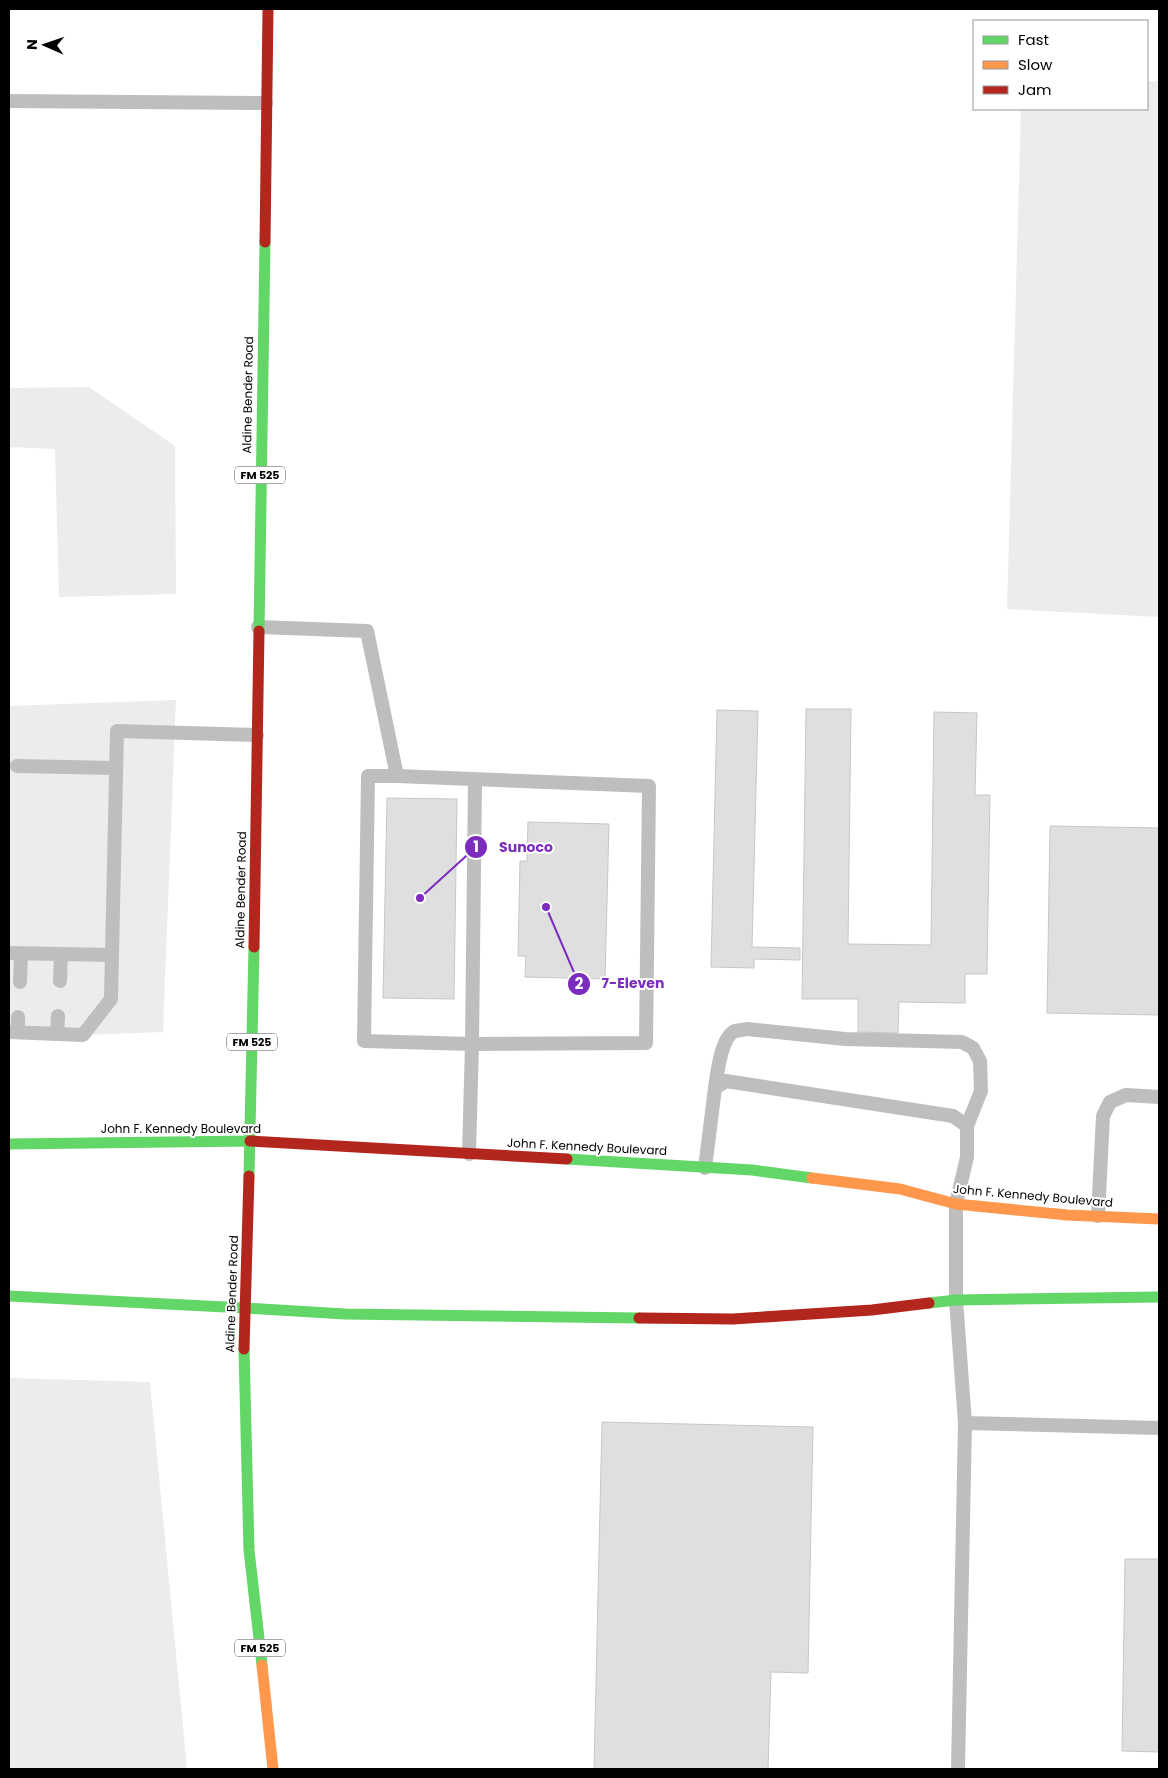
<svg xmlns="http://www.w3.org/2000/svg" width="1168" height="1778" font-family="Poppins,sans-serif">
<style>
.green{fill:#ececec}
.building{fill:#dfdfdf;stroke:#c7c7c7}
.lines{fill:none;stroke-linecap:round;stroke-linejoin:round}
.lane{stroke:#bebebe;stroke-width:14}
.fast{stroke:#63d668;stroke-width:11}
.slow{stroke:#ff974d;stroke-width:11}
.jam{stroke:#b3261e;stroke-width:11}
.labels{text-anchor:middle;stroke-width:4;stroke-linejoin:round;paint-order:stroke}
.shield{fill:#fff;stroke:#4c4c4c;stroke-width:1}
.shield-label{font-size:11px;font-weight:bold;fill:#000}
.street-label{font-size:12px;fill:#000;stroke:#fff}
.leader{fill:none;stroke:#7b2cbf;stroke-width:2}
.callout-dot{fill:#7b2cbf;stroke:#fff;stroke-width:2}
.mark-label{font-size:15px;text-anchor:middle;font-weight:bold;fill:#fff}
.callout-label{font-size:14px;text-anchor:middle;font-weight:bold;fill:#7b2cbf;stroke:#fff;stroke-width:4;stroke-linejoin:round;paint-order:stroke}
</style>
<rect width="100%" height="100%" fill="#fff"/>
<path class="green" d="M1147,81H1159V617L1007,609L1021,109H1147Z
M89,387L175,446L176,594L59,597L55,449L9,447V388Z
M176,700L163,1032L9,1038V706Z
M9,1378L150,1382L187,1769H9Z"/>
<path class="building" d="M806,709H851L848,944L931,945L934,712L977,713L975,795H990L987,974H965V1003L899,1002L898,1033L858,1032V999H802Z
M717,710L758,711L752,947L800,948V960L754,959V968L711,967Z
M387,798L457,799L454,999L383,998Z
M528,822L609,824L605,979L525,977L526,956H518L520,861H527Z
M1050,826L1159,828V1015L1047,1013Z
M602,1422L813,1427L808,1673L771,1672L768,1769H594Z
M1125,1559H1159V1752L1122,1751Z"/>
<g class="lines">
<path class="lane" d="M9,101L266,103
M258,627L367,631L397,776L649,786L646,1043L472,1044L469,1154
M17,766L116,768
M397,776H368L364,1041L472,1044L475,780
M9,953L112,955
M60,981L61,954
M20,982L21,954
M9,1032L83,1035L111,999L117,731L257,735
M18,1032V1017
M57,1034L58,1016
M715,1088C717,1074 721,1037 735,1031C738,1030 743,1030 747,1029L845,1039L962,1042L973,1048L980,1061L981,1091L967,1126
M705,1168L715,1088L726,1081L953,1116L967,1126V1157L956,1204V1300L965,1423L958,1769
M1098,1216L1103,1116L1110,1102L1126,1095L1159,1097
M965,1423L1159,1428"/>
<path class="fast" d="M259,631L265,242
M9,1144L250,1141
M567,1159L752,1170L812,1178
M249,1176L254,947
M9,1296L245,1308
M929,1303L956,1300L1159,1297
M245,1308L345,1314L639,1318
M244,1349L249,1550L262,1665"/>
<path class="slow" d="M812,1178L900,1189L956,1204L1067,1215L1159,1219
M262,1665L273,1769"/>
<path class="jam" d="M265,242L268,9
M254,947L259,631
M250,1141L567,1159
M639,1318L733,1319L872,1310L929,1303
M244,1349L249,1176"/>
</g>
<g class="labels">
<g class="shield">
<rect x="235" y="466.5" width="50" height="17" rx="4"/>
<rect x="227" y="1033.5" width="50" height="17" rx="4"/>
<rect x="235" y="1639.5" width="50" height="17" rx="4"/>
</g>
<g class="shield-label">
<text x="260" y="479">FM 525</text>
<text x="252" y="1046">FM 525</text>
<text x="260" y="1652">FM 525</text>
</g>
<g class="street-label">
<text transform="translate(248 395) rotate(-89)" y="4">Aldine Bender Road</text>
<text transform="translate(241 890) rotate(-89)" y="4">Aldine Bender Road</text>
<text x="181" y="1133">John F. Kennedy Boulevard</text>
<text transform="translate(587 1147) rotate(3)" y="4">John F. Kennedy Boulevard</text>
<text transform="translate(1033 1196) rotate(5)" y="4">John F. Kennedy Boulevard</text>
<text transform="translate(232 1294) rotate(-88)" y="4">Aldine Bender Road</text>
</g>
</g>
<path class="leader" d="M420 898L476 847M546 907L579 984"/>
<g class="callout-dot">
<circle cx="420" cy="898" r="5"/>
<circle cx="546" cy="907" r="5"/>
<circle cx="476" cy="847" r="12"/>
<circle cx="579" cy="984" r="12"/>
</g>
<g class="mark-label">
<text x="476" y="852">1</text>
<text x="579" y="989">2</text>
</g>
<g class="callout-label">
<text x="526" y="852">Sunoco</text>
<text x="633" y="988">7-Eleven</text>
</g>
<rect width="1168" height="1778" fill="none" stroke="#000000" stroke-width="20"/>
<rect x="973" y="20" width="175" height="90" fill="#ffffff" stroke="#999999"/>
<rect x="983" y="36" width="25" height="8" fill="#63d668" stroke="#999999"/>
<text x="1018" y="45" font-size="15" fill="#000000">Fast</text>
<rect x="983" y="61" width="25" height="8" fill="#ff974d" stroke="#999999"/>
<text x="1018" y="70" font-size="15" fill="#000000">Slow</text>
<rect x="983" y="86" width="25" height="8" fill="#b3261e" stroke="#999999"/>
<text x="1018" y="95" font-size="15" fill="#000000">Jam</text>
<g transform="translate(45 45) rotate(272)" stroke="#ffffff" stroke-width="4" paint-order="stroke">
<path d="M0-4L9 19L0 12L-9 19Z" fill="#000000"/>
<text y="-8" font-size="14" font-weight="bold" text-anchor="middle" fill="#000000">N</text>
</g>
</svg>
